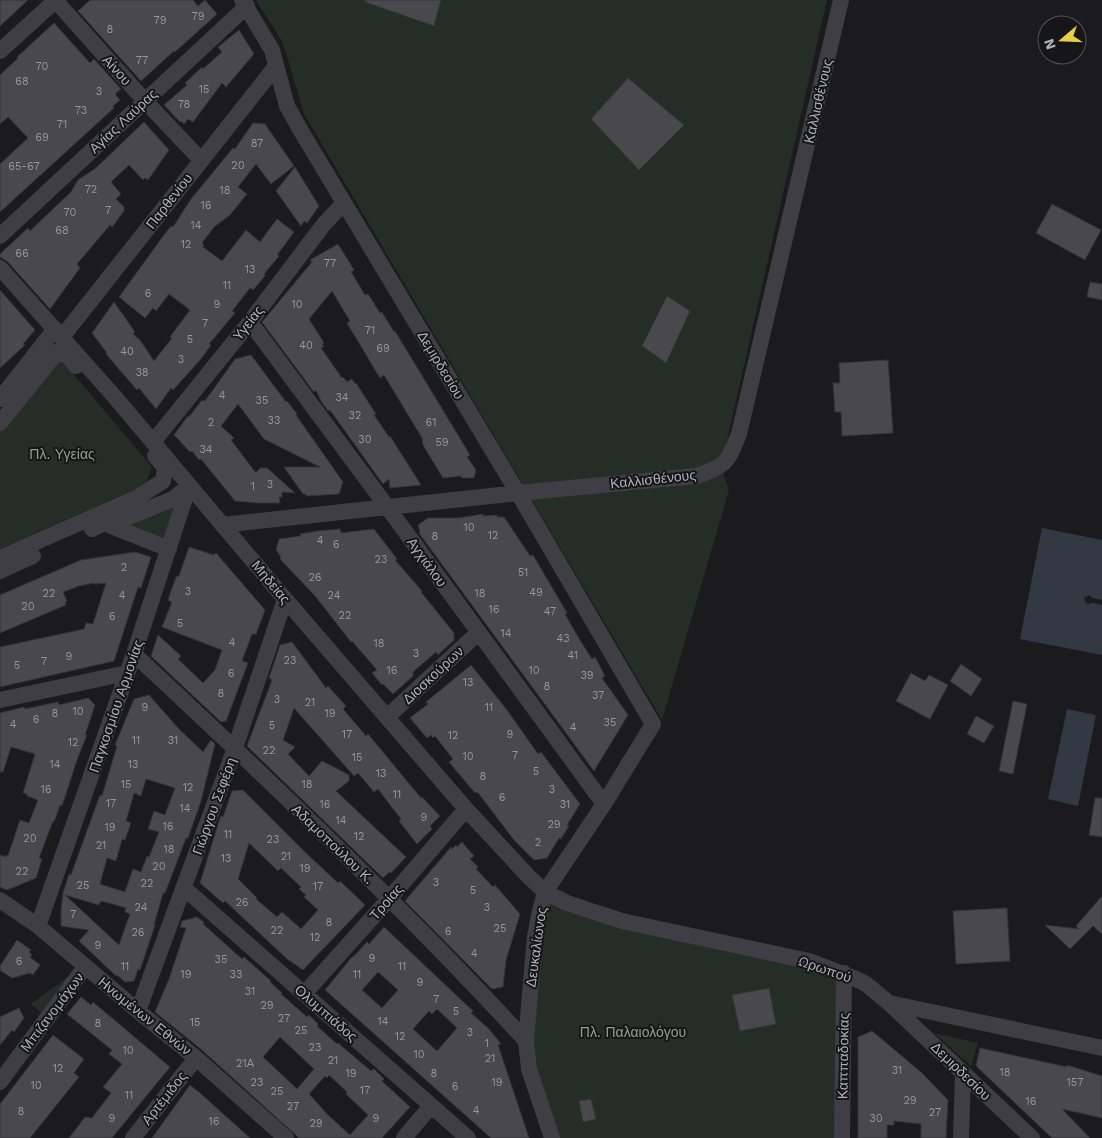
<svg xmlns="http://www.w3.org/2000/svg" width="1102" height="1138" font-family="'Work Sans',sans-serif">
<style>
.green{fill:#252d27}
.water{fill:#333942}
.building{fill:#48484d;stroke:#353539;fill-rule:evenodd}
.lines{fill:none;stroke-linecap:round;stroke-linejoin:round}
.minor{stroke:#3e3e44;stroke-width:16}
.labels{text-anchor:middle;stroke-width:4;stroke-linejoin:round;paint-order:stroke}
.number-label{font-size:11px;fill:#9496a0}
.street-label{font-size:14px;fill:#aeb0bb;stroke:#161618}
.park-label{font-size:14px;fill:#87a58e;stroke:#161618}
</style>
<rect width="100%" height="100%" fill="#1b1b1d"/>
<path class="green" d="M256,0H827L721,467L729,490L662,720L304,114L283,43Z
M54,351L152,467L145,485L0,549V420Z
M176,502L165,538L159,539L127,527L128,523Z
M545,892L844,973L842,1138H552L529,1069Z
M69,976L41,1013L31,1004Z
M934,1033L978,1043L971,1066Z"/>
<path class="water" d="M1042,528L1102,540V600L1092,598L1090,595L1084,598L1085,602L1088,604L1093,603L1102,605V655L1020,639Z
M1067,709L1096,715L1078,806L1048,799Z"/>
<path class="building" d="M0,0H28L0,26Z
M90,0H193L198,6L205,0L217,14L175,52L174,51L141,81L78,11Z
M366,0H441L434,26L365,2Z
M54,23L90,63L94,59L121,89L115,94L120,100L113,106L114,108L0,212V164L28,138L8,117L0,124V75L18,58L17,57Z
M239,30L254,54L226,87L222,83L193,122L188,119L184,124L181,121L180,122L164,105L187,85L185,83L202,67L203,69L222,52L218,47Z
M628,78L684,125L639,170L591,119Z
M144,122L169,150L148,180L145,178L143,180L129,165L111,182L121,194L116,199L124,207V211L112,227L110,225L77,264L80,268L50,309L7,261L0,257V254L28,228L30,231L54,208L71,192L78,180L96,168Z
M253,123L265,124L294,166L271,184L256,164L238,187L247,194L230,215L214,227L202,243L204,245L203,247L222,261L246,230L260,242L277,219L294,232L277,255L279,256L264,274L265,276L253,290L250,288L232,311L235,313L209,344L211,345L201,359L173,390L171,388L156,409L139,388L137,390L106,354L107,353L92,333L114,302L135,332L133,334L140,340L154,361L172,338L170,337L190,310L169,294L156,311L153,308L145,318L119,297L161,239L171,226L173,227L191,199L233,148L235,149Z
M295,167L319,206L307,223L304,221L301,226L276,191Z
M1052,204L1101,230L1085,260L1036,233Z
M338,244L354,270L351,272L365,295L368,294L380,313L382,312L394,332L395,331L470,455L467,457L476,470L474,478H462L461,476L443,478L423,445L422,438L384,375L380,378L347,323L350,321L332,291L309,319L324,343L322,344L324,346L321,348L342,378L343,377L347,382L352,379L355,384L356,383L376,414L374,415L389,437L390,436L421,485L390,488L389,479L383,484L330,410L328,411L321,401L316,390L314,392L262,322L312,262L310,260Z
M1090,282L1102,284V300L1087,297Z
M0,290L35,330L23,344L25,345L0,368Z
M667,296L690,311L666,363L642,346Z
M251,355L286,402L287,401L297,414L296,415L343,482L339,494L306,496V494H303L284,467H320L264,439L238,404L221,426L234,438L231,440L256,473L260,468H267L295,493L282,492V497H279L280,503H258L235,501L201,459L199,460L192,451L190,452L174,435L188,416L189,417L202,400L205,401L235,359Z
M888,360L893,433L842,436L841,412H835L833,383H840L839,363Z
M483,514V516L497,515V517H504L530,556L533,555L567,613L565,614L578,637L592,659L595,657L605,676L602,678L628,715L594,771L419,533L420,532L418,525L428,518H458Z
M340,529L341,533L374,529L397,559L395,560L422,591L421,592L454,633V640L438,655L436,652L413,672V676L393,694L383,684L382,685L372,673L377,670L352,641L351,642L316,597L280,559L281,557L276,550L279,539L301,536L300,534L317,531Z
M189,547L214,555L216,553L265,610L256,634H252L242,661L248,663L226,721L221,722L151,656L158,635L181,656L178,659L203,683L215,670L222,650L162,627L172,602L168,600L176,577L179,576Z
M135,552L151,557L141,588L138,587L114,661L0,687V647L84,629L86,623L93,624L106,583L95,584L94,583L79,586L63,592L67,601L65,602L66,605L0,633V595L81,560Z
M292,642L326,688L328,686L346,706L343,709L366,736L368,734L421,798L422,797L440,816L430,826L432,829L417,844L399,821L401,819L378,789L374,792L358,773L354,776L294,708L283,740L295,747L288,754L309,776L322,761L349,775V781L336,791L406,857L391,873L389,872L383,878L247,746L272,680L269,678L280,645Z
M961,664L982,679L971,696L950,681Z
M471,665L507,710L538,754L541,752L580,804L567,825L569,826L561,839L559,838L547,858L534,860L514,840L479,794L477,792L475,793L449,762L453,759L435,736L433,738L431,735L427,738L410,718L428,704L426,702Z
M911,673L925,681L929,675L948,685L930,719L896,701Z
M149,695L178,728L203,752L211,740L215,744L201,801L188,838H186L165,893H163L154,925H155L140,970L138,969L134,981L125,982L117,975L116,976L79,941L89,930L61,926V911L63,893L69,874L71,875L100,795L102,796L117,746L115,745L134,699ZM146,779L175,788L165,815L154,811L148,829L159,832L149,857L147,856L141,872L133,869L125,892L100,884L107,858L116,861L122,839L125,840L131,823L126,821L134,793L141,796ZM65,895L99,905L100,902H102V901L126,908L125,912L130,914L119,945Z
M88,698L95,705L85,735H87L78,757L62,806L60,805L54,822L53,821L39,858L42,859L36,878L7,890L0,887V855L6,857V855L8,856L20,820L29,823L38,800L27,796V794L23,793L35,754L11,747L3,772H0V713L24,707L25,709L58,702L59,705Z
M1013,701L1027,704L1013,774L999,771Z
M976,716L994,726L984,743L967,734Z
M243,790L305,852L338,883L340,881L365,905L303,970L286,958L225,901L223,903L200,883L219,821L221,816L223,817L232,791ZM249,843L278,871L281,868L301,887L299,889L306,895L304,897L318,910L301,929L282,912L277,917L256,899L257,898L238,879Z
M1095,798H1102V837L1089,835Z
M462,842L474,856L470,859L478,867L476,869L493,887L495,885L520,914L506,960L503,987L492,989L405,901L451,847L452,849L456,845L457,847Z
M1102,896V934L1093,926L1070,949L1045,925L1079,929L1076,926Z
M1007,908L1010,961L956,964L953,911Z
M197,917L204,922L203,924L242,959L244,957L271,981L270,982L282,993L281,994L307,1017L309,1015L318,1024L317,1026L337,1044L338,1043L371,1071L374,1069L384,1079L382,1081L410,1107L382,1138H299L202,1050L155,1012L169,979L186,928L180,927L182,921ZM280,1037L314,1069L297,1089L263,1057ZM329,1075L347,1092L346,1094L368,1115L350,1135L328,1115L309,1094L325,1076L327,1078Z
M384,927L473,1011L471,1013L489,1029L501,1044L498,1045L529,1138H491L325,990L352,957H353L367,942L369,944ZM378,972L398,990L382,1008L362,990ZM437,1009L457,1028L437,1051L413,1029L429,1011L432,1014Z
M17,940L31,950L29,952L32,955L30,957L40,965L33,975L30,973L12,978L1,971L0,966Z
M769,988L776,1024L740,1031L732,995Z
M81,997L91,1005L93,1002L170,1067L112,1138H69L85,1117L92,1118L111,1093L103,1087L122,1064L109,1054L112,1050L67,1014Z
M19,1008L24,1018L14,1032L12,1030L0,1045V1017Z
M872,1031L922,1073L948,1100L946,1138H921V1124L894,1121V1125H887V1138H858V1037Z
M53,1035L84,1059L74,1073L79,1077L30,1138H0V1104Z
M980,1048L1067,1067V1065L1102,1076V1118L1062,1109L1090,1138H1052L976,1066Z
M190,1085L200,1093L250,1138H152Z
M591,1099L596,1119L583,1122L579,1101Z"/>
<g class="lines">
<path class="minor" d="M55,0L145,101L201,160
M242,0L272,50L287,106L301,131L518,493L653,724L604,804L545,892L540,911L535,936L526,1041L529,1069L552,1138
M0,51L56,0
M0,236L247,6
M0,268L114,396L285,599L466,809L528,876L545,892L567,903L622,921L809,961L856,979L866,984L889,1003L1032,1138
M250,322L388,508L604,804
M62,337L276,66
M0,399L55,329
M0,423L58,351L68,356L76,366
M153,442L250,322L324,224L343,204
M104,523L169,549
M222,525L518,493L696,476C727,465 727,464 739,434L841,0
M92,529L104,523L121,520L173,499L189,486
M0,558L138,497L163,481L165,468L155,456
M0,571L33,556
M134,654C268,779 402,906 526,1041
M0,700L127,673
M387,717L478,633
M184,888L468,1138
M0,900L38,926L138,1011L196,1058L286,1138
M38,926L134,654L189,486
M304,994L389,899L466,809
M889,1003L1102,1048
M138,1011L235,748L285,599
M0,1082L85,967
M133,1138L196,1058
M404,1138L431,1106
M842,1138L844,973
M961,1138L963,1073"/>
</g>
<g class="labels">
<g class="number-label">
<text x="198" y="20">79</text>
<text x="160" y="24">79</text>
<text x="110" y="33">8</text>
<text x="142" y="64">77</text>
<text x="42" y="70">70</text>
<text x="22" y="85">68</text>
<text x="204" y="93">15</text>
<text x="99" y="95">3</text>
<text x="184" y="108">78</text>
<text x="81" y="114">73</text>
<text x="62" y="128">71</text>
<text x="42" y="141">69</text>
<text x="257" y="147">87</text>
<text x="238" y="169">20</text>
<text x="24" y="170">65-67</text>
<text x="91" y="193">72</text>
<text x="225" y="194">18</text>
<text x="206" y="209">16</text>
<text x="108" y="214">7</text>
<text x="70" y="216">70</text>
<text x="196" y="229">14</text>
<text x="62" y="234">68</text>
<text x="186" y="248">12</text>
<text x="22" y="257">66</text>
<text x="330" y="267">77</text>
<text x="250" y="273">13</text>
<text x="227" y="289">11</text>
<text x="148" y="297">6</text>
<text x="217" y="308">9</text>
<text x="297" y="308">10</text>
<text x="205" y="327">7</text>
<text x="370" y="334">71</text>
<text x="190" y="343">5</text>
<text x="306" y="349">40</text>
<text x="383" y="352">69</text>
<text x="127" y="355">40</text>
<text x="181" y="363">3</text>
<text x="142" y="376">38</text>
<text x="222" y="399">4</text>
<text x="342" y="401">34</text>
<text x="262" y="404">35</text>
<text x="355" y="419">32</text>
<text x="274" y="424">33</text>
<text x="211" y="426">2</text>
<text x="431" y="426">61</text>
<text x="365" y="443">30</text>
<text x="442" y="446">59</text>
<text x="206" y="453">34</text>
<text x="270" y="488">3</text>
<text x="253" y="490">1</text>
<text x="469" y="531">10</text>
<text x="493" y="539">12</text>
<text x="435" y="540">8</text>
<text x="320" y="544">4</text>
<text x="336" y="548">6</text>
<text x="381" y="563">23</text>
<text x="124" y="571">2</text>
<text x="523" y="576">51</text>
<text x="315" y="581">26</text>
<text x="188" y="595">3</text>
<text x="536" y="596">49</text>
<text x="49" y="597">22</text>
<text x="480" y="597">18</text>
<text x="122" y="599">4</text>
<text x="334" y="599">24</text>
<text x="28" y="610">20</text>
<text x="494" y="613">16</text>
<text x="550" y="615">47</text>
<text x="345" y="619">22</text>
<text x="112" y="620">6</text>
<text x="180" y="627">5</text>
<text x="506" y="637">14</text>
<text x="563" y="642">43</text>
<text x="232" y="646">4</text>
<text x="379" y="647">18</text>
<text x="416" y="657">3</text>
<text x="573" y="659">41</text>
<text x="69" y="660">9</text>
<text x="290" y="664">23</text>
<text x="44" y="665">7</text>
<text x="17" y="669">5</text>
<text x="392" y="674">16</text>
<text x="534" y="674">10</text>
<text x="231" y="677">6</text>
<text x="587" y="679">39</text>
<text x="468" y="686">13</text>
<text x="547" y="690">8</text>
<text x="221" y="697">8</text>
<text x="598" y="699">37</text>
<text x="277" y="703">3</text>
<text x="310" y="706">21</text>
<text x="145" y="711">9</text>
<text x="489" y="711">11</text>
<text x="78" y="715">10</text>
<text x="55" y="717">8</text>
<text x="330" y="717">19</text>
<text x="36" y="723">6</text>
<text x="610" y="726">35</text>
<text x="13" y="728">4</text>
<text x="272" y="729">5</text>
<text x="573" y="731">4</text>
<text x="347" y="738">17</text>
<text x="510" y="738">9</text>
<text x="453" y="739">12</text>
<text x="136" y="744">11</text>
<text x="173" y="744">31</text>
<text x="73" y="746">12</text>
<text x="269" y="754">22</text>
<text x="515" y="759">7</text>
<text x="468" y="760">10</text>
<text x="357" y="761">15</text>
<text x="55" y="768">14</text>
<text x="133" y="768">13</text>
<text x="536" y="775">5</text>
<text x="381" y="777">13</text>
<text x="483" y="780">8</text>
<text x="126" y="788">15</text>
<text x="307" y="788">18</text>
<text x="188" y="791">12</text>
<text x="46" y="793">16</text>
<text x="552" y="793">3</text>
<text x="397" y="798">11</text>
<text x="502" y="801">6</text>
<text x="111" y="807">17</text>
<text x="325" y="808">16</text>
<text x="565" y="808">31</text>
<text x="185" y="812">14</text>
<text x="424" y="821">9</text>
<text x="341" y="824">14</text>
<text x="554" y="828">29</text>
<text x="168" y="830">16</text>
<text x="110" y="831">19</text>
<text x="228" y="838">11</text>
<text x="359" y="840">12</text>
<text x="30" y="842">20</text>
<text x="273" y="843">23</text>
<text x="538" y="846">2</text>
<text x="101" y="849">21</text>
<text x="169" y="853">18</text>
<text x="286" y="860">21</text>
<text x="226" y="862">13</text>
<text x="159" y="870">20</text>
<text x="305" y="872">19</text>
<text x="22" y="875">22</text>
<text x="436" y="886">3</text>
<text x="147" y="887">22</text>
<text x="83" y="889">25</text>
<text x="318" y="890">17</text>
<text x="473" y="894">5</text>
<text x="242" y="906">26</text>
<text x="141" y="911">24</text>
<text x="487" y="911">3</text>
<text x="73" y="918">7</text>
<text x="329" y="926">8</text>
<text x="500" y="932">25</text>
<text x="277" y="934">22</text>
<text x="448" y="935">6</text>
<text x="138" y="936">26</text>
<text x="315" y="941">12</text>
<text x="98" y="949">9</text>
<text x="474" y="957">4</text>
<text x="372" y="962">9</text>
<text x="221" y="963">35</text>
<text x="19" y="965">6</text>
<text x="125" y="970">11</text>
<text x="402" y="970">11</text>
<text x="186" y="978">19</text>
<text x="236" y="978">33</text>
<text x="357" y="978">11</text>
<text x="420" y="986">9</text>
<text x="250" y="995">31</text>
<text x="436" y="1003">7</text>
<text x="267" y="1009">29</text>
<text x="456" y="1015">5</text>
<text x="284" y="1022">27</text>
<text x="383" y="1025">14</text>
<text x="195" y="1026">15</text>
<text x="98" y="1027">8</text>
<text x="301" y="1034">25</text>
<text x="470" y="1036">3</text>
<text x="400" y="1040">12</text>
<text x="487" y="1047">1</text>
<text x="315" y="1051">23</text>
<text x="128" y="1054">10</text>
<text x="419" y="1058">10</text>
<text x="490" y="1062">21</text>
<text x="333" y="1064">21</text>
<text x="245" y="1067">21Α</text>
<text x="58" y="1072">12</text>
<text x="897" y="1074">31</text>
<text x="1005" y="1076">18</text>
<text x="351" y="1077">19</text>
<text x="434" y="1077">8</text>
<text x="257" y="1086">23</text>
<text x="497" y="1086">19</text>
<text x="1075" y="1086">157</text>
<text x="36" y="1089">10</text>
<text x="455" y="1090">6</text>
<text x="365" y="1094">17</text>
<text x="277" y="1095">25</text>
<text x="129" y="1099">11</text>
<text x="910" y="1104">29</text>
<text x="1031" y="1105">16</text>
<text x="293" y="1110">27</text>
<text x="476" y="1114">4</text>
<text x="21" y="1115">8</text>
<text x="935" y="1116">27</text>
<text x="112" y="1122">9</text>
<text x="376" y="1122">9</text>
<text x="876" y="1122">30</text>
<text x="214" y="1125">16</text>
<text x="316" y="1127">29</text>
</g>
<g class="street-label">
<text transform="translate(117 70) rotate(48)" y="5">Αίνου</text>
<text transform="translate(818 101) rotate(-77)" y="5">Καλλισθένους</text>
<text transform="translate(123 121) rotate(-43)" y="5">Αγίας Λαύρας</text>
<text transform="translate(169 201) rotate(-52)" y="5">Παρθενίου</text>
<text transform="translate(248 323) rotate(-52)" y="5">Υγείας</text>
<text transform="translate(441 365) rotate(59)" y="5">Δεμιρδεσίου</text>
<text transform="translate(653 479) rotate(-6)" y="5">Καλλισθένους</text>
<text transform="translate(427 562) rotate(54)" y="5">Αγχιάλου</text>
<text transform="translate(271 582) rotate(50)" y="5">Μηδείας</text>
<text transform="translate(433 675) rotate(-43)" y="5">Διοσκούρων</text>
<text transform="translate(116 706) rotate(-71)" y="5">Παγκοσμίου Αρμονίας</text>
<text transform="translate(214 806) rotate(-70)" y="5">Γιώργου Σεφέρη</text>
<text transform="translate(333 844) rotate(44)" y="5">Αδαμοπούλου Κ.</text>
<text transform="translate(386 902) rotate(-49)" y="5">Τροίας</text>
<text transform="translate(536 947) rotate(-82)" y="5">Δευκαλίωνος</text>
<text transform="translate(825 969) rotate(19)" y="5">Ωρωπού</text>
<text transform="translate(52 1012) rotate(-53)" y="5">Μπιζανομάχων</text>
<text transform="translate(326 1013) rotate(41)" y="5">Ολυμπιάδος</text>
<text transform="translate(145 1016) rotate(39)" y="5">Ηνωμένων Εθνών</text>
<text transform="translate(843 1056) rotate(-89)" y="5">Καππαδοκίας</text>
<text transform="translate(961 1071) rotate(44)" y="5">Δεμιρδεσίου</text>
<text transform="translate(164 1098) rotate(-52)" y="5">Αρτέμιδος</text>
</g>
<g class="park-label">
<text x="62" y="459">Πλ. Υγείας</text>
<text x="633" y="1037">Πλ. Παλαιολόγου</text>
</g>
</g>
<g transform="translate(1062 40) rotate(251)"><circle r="24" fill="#161618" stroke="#535459"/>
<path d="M0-4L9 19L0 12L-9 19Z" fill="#e7ce48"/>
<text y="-8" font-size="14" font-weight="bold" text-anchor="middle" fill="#aeb0bb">N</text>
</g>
</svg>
